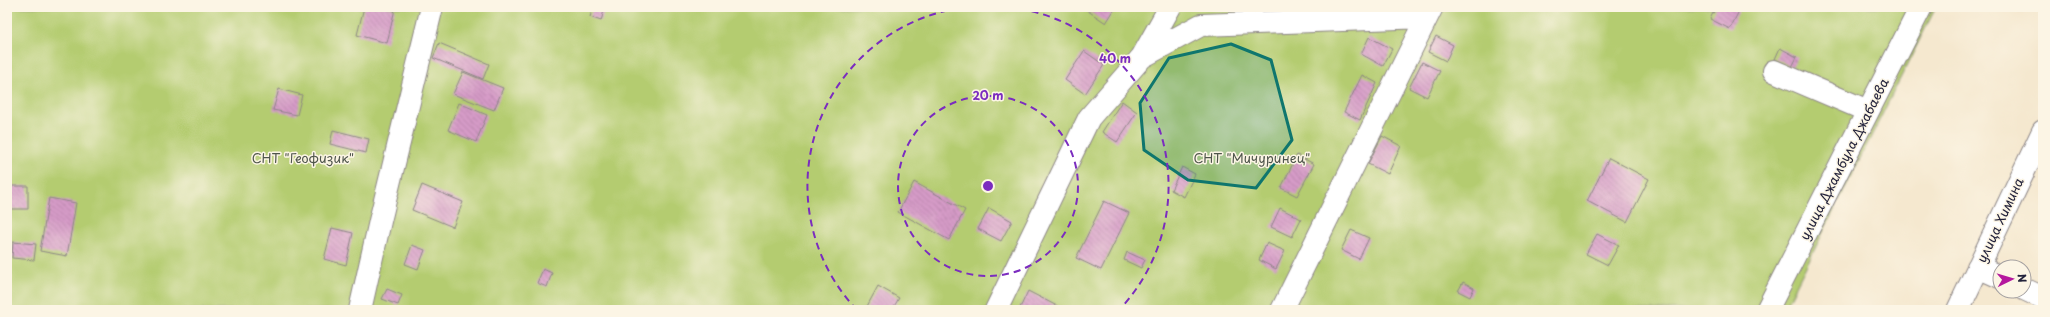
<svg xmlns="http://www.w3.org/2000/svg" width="2050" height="317" font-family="'Playpen Sans',sans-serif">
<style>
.garden{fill:#b4cc70;stroke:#6b7756}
.building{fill:url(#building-back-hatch)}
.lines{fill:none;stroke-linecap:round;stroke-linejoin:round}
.minor-casing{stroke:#8c8585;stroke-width:24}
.minor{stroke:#fff;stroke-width:22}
.marked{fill:#0f766e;fill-opacity:0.2;stroke:#0f766e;stroke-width:3;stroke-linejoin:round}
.ring{fill:none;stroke:#7b2cbf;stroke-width:2;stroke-dasharray:7 5}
.labels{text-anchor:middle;stroke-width:3;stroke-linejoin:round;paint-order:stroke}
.park-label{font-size:13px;fill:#4e554b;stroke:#fcf5e5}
.street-label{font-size:13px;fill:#22223b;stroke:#fcf5e5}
.centre{fill:#7b2cbf;stroke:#fcf5e5;stroke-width:2}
.ring-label{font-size:12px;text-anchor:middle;font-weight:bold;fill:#7b2cbf;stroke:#fcf5e5;stroke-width:3;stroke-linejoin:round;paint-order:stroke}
</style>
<defs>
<pattern id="building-back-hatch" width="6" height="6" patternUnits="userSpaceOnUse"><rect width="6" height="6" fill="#d69bc7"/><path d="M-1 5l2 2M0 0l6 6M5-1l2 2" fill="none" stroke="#ad7ea3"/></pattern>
</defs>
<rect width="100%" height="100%" fill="#fcf5e5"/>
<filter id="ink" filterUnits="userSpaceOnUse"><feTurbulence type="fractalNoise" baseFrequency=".025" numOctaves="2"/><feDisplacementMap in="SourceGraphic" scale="8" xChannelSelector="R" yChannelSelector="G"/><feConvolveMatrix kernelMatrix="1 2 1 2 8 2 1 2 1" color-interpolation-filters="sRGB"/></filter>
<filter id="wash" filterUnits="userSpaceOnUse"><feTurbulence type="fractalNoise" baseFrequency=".012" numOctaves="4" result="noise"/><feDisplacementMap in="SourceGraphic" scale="16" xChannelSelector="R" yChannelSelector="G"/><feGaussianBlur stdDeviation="0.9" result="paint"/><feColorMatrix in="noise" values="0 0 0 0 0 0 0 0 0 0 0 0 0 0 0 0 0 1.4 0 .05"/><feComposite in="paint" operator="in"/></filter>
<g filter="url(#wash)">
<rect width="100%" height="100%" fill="#f5e8cf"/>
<path class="garden" d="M7,7H1936L1784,310H7Z"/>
<g id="blocks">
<path class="building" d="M364,7H387L395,9L387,43L357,35Z
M593,7H605L601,21L590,17Z
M1082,7H1116L1106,23Z
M1716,7H1735L1740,9L1730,29L1710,19Z
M1436,36L1453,45L1446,61L1428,52Z
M1369,37L1392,49L1383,66L1361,54Z
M439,43L489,64L483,79L433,58Z
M1780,48L1797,57L1792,67L1775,59Z
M1084,51L1104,65L1085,94L1065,80Z
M1422,62L1440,71L1427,97L1409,88Z
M463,72L503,88L494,110L453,94Z
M1362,75L1377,83L1360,120L1344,112Z
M279,89L302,95L297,115L273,110Z
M1122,101L1137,112L1117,142L1102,132Z
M459,103L487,115L476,142L448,130Z
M333,130L369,139L366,153L330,144Z
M1382,136L1401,146L1388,174L1368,164Z
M1297,155L1314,164L1297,196L1281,188Z
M1609,158L1649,179L1627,222L1587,201Z
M1182,167L1195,174L1184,197L1171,190Z
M914,182L965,210L949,240L898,212Z
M422,185L463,202L453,227L412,210Z
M7,186H28V209H7Z
M49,198L76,203L67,256L40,251Z
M1104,201L1129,213L1101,270L1076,258Z
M989,208L1012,221L1001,241L978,229Z
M1280,208L1301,219L1292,237L1271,227Z
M332,228L353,233L346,265L324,259Z
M1351,230L1369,238L1359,259L1341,250Z
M1597,234L1619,245L1608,265L1586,254Z
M13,242L36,244L34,260L12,258Z
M1267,243L1285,251L1276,269L1259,260Z
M412,245L425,250L418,269L405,264Z
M1127,252L1145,260L1141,268L1124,260Z
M543,269L552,273L547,287L537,283Z
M1463,282L1474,288L1470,297L1458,291Z
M878,286L899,298L892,310H865Z
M387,289L402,295L398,305L382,299Z
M1028,291L1057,306L1055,310H1019Z"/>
</g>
</g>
<g filter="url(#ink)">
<use href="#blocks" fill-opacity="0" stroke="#8c8585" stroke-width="1"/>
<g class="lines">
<defs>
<path id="minor" d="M1142,57L1170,7
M1774,71L1868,111
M1978,267L2000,277
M2024,289L2043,298
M360,310L380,221L432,7
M996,310L1089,118L1142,57L1201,25L1427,17
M1282,310L1432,7
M1767,310L1921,7
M1958,310L2043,131"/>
</defs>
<use href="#minor" class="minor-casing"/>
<use href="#minor" class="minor"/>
</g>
</g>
<path class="marked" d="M1231,44L1271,60L1292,140L1256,188L1188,180L1144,150L1140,103L1169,58Z"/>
<g class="ring">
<circle cx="988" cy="186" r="90"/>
<path d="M857 310A180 180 0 0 1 968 7M1008 7A180 180 0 0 1 1119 310"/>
</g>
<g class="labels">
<g class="park-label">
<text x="303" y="163">СНТ "Геофизик"</text>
<text x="1252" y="163">СНТ "Мичуринец"</text>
</g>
<g class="street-label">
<text transform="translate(1844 159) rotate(-63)" y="5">улица Джамбула Джабаева</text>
<text transform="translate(2000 220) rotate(-65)" y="5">улица Химина</text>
</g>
</g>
<circle cx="988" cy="186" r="6" class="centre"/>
<g class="ring-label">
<text x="1115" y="63">40 m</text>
<text x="988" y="100">20 m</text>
</g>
<rect width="2050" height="317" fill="none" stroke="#fcf5e5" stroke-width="24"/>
<g transform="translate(2012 279) rotate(85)"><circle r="19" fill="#fcf5e5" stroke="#a5a1a1"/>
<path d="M0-3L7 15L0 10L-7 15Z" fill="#b5179e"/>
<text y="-6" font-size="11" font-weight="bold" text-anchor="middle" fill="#22223b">N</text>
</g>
</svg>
